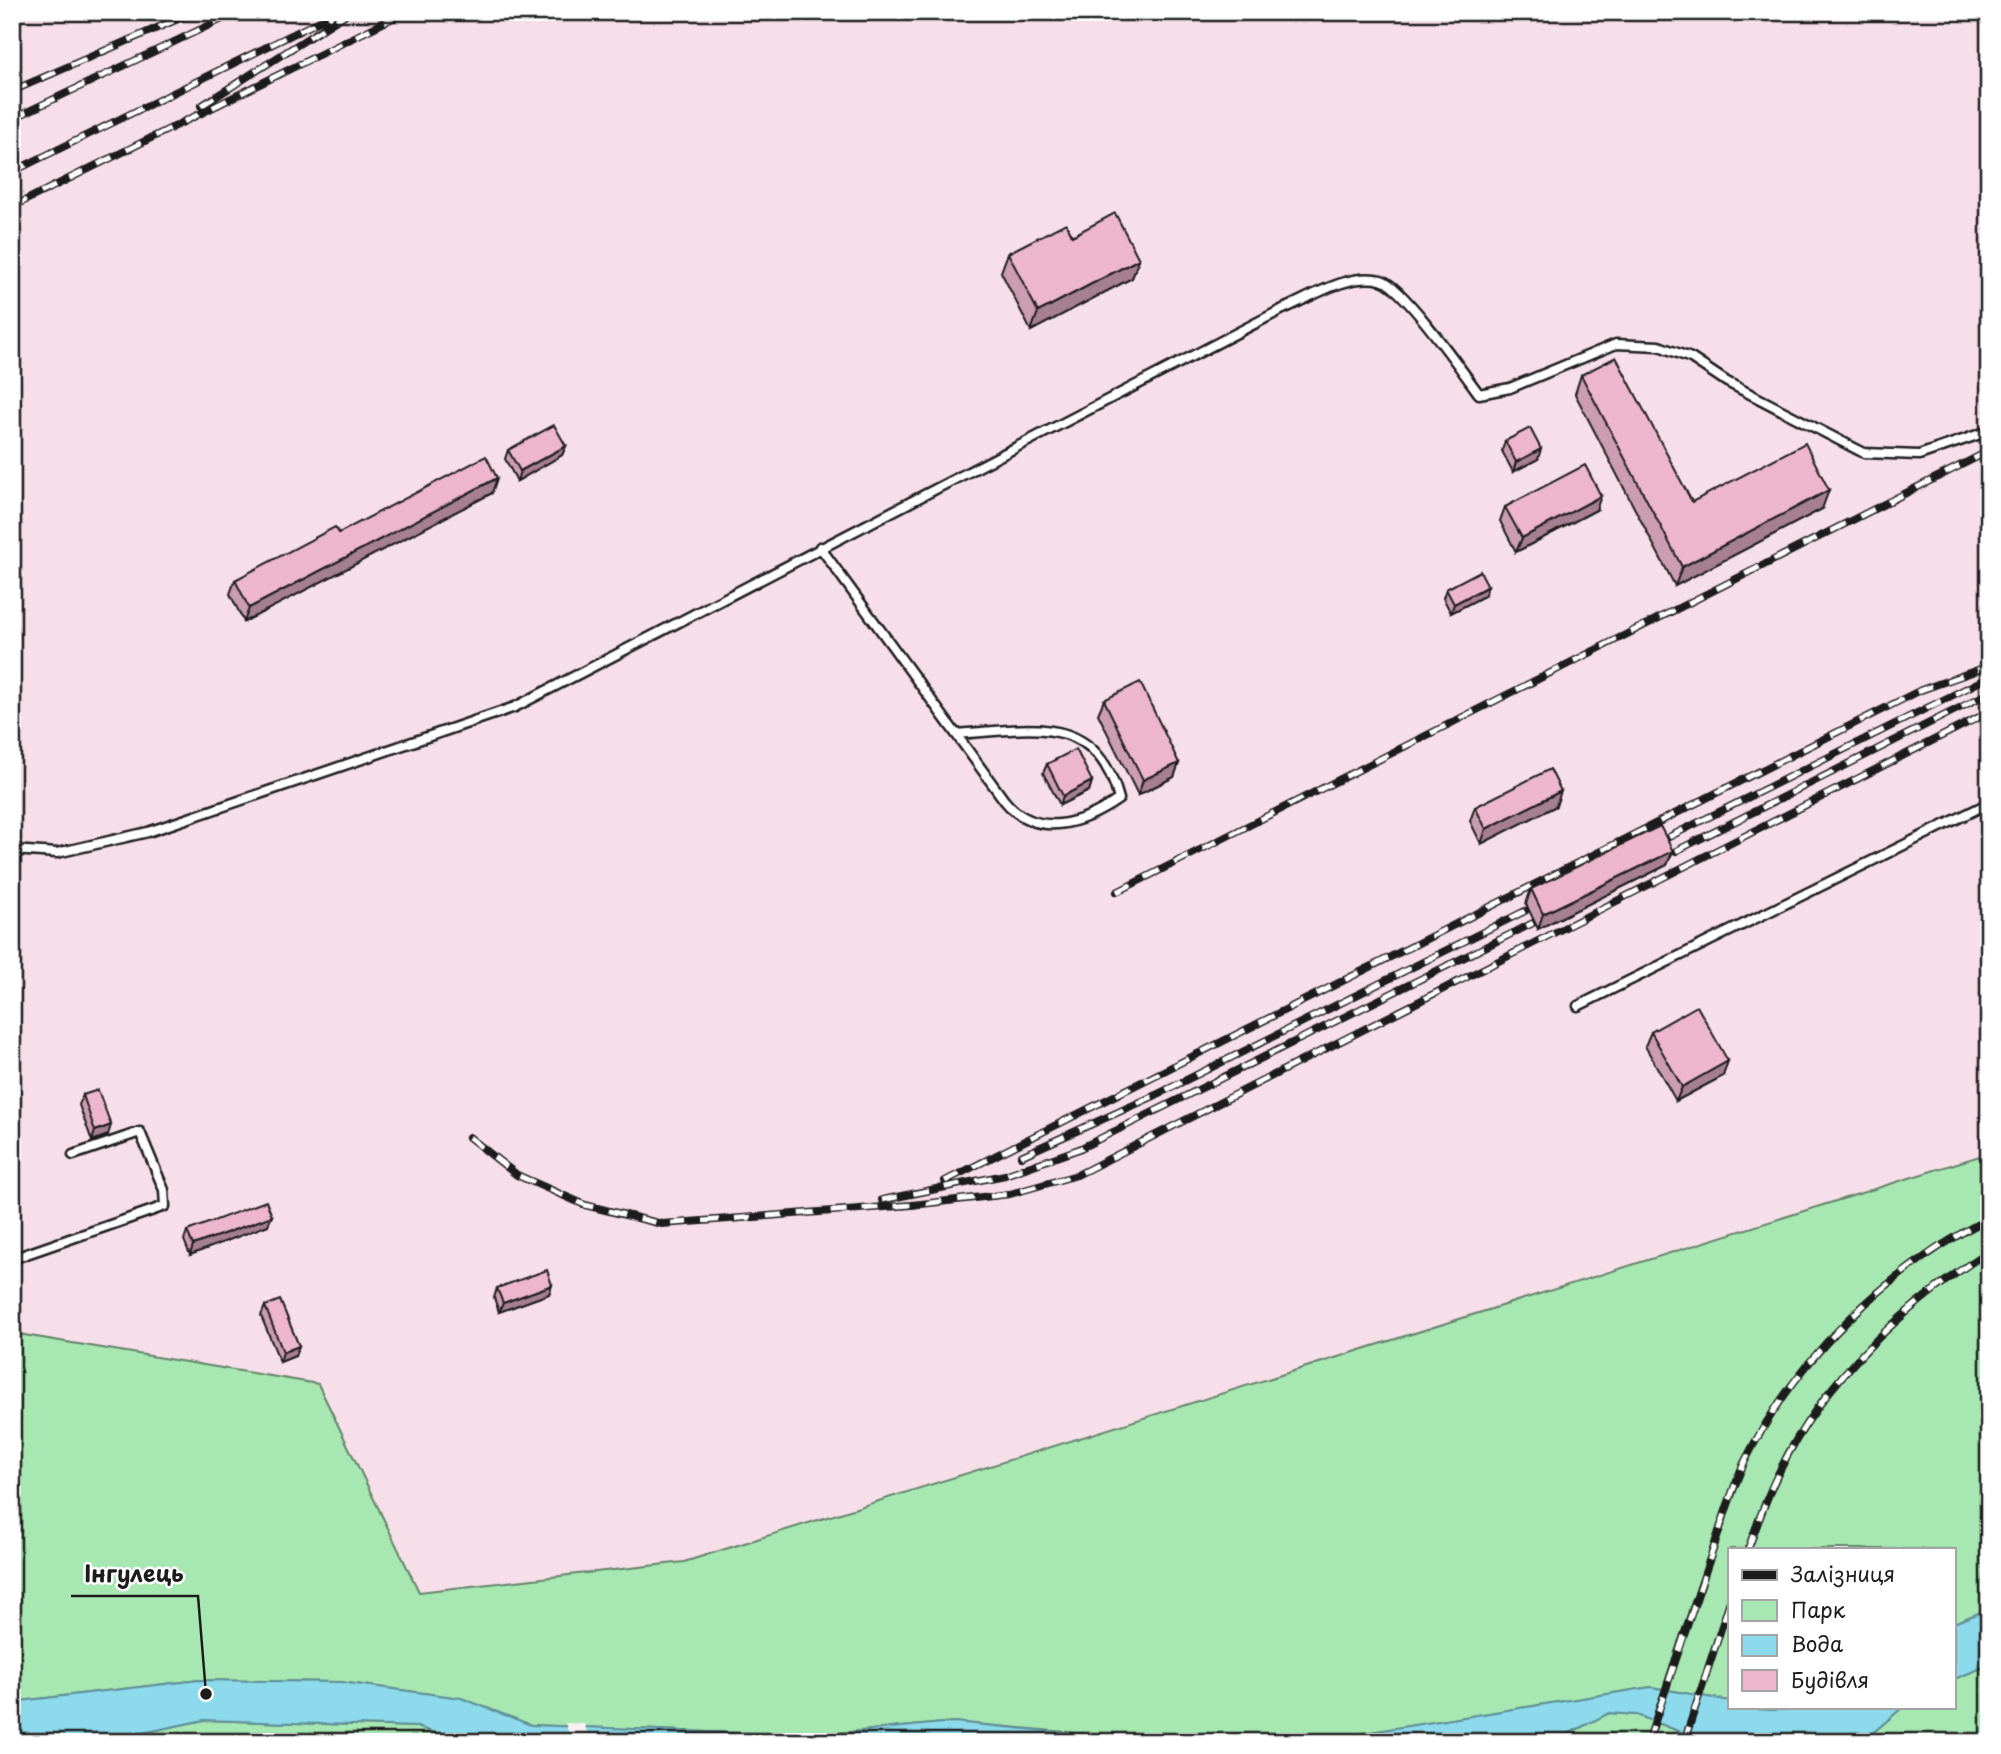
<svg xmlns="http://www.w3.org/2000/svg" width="2001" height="1754" font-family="'Playpen Sans',sans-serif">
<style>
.built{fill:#f7dfe9}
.green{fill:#a7e8b2;stroke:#628267;stroke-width:2}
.water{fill:#8cdaeb;stroke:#5f8e98;stroke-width:2}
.pier{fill:#fbf0f5}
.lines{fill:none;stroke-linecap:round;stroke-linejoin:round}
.service-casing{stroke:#1c1c1c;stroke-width:13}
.service{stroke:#fff;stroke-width:8}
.rail-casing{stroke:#1c1c1c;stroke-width:8}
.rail{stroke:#fff;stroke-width:5;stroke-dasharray:16;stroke-linecap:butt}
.wall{fill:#cc9db0;stroke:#1c1c1c;stroke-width:2}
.shaded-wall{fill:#a67f90;stroke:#1c1c1c;stroke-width:2}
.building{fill:#edb6cd;stroke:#1c1c1c;stroke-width:2}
.leader{fill:none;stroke:#1c1c1c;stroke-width:2.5}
.callout-dot{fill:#1c1c1c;stroke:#fff;stroke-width:2.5}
.callout-label{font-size:23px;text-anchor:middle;font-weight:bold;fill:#1c1c1c;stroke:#fff;stroke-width:5;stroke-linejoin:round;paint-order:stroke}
</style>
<rect width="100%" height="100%" fill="#fbf0f5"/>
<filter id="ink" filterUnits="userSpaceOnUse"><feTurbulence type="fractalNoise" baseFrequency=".0143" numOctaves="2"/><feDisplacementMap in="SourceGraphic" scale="14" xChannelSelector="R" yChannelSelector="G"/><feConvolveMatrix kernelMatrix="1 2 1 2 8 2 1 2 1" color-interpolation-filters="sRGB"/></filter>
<g filter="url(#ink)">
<path class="built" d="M12,12H1989V1153L684,1562L419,1592L318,1384L12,1333Z"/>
<path class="green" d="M1989,1153V1609L1954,1623V1549H1730V1701L1651,1687L1340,1737L1178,1742L953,1722L809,1736L531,1725L461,1698L340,1682L199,1680L12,1702V1333L318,1384L419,1592L684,1562Z
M1989,1665V1742H1862L1903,1707H1954V1679Z
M1609,1713L1637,1715L1707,1742H1552Z
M204,1720L417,1727L463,1742H100Z"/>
<path class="water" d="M1989,1609V1665L1954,1679V1623Z
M199,1680L340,1682L461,1698L531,1725L809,1736L953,1722L1165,1742H463L417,1727L204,1720L100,1742H12V1702Z
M1651,1687L1730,1701V1707C1748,1707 1782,1714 1796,1707H1903L1862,1742H1707L1637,1715L1609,1713L1552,1742H1178L1340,1737Z"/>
<path class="pier" d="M565,1723L584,1724L591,1742H572Z"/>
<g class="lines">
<defs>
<path id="service" d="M820,547L1004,800C1036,840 1083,824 1119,799C1096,710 1028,730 956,734
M12,850L57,853L148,832L515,707L1283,309C1311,297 1349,272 1381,280C1402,285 1463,372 1479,394L1510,388L1616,344L1659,346L1691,358L1727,382L1864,453L1919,455L1989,431
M1578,1006L1989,803
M12,1259L165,1206L164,1190L140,1132L73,1155"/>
</defs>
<use href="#service" class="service-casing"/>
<use href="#service" class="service"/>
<defs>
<path id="rail" d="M12,91L194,12
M201,106L349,12
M12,119L237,12
M12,172L338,12
M12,207L405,12
M1669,837L1989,677
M1676,851L1989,693
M1117,892L1989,451
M469,1137L517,1175L585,1205L662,1224L912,1205L1010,1194L1077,1175L1989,712
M1021,1156L1156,1095L1525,911
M945,1181L1921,690L1989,666
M882,1200L1005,1175L1079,1149L1533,923
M1748,1549C1758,1523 1767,1495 1780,1470C1824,1379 1905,1305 1989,1251
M1648,1742C1669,1681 1689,1621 1709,1561C1721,1528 1730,1493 1745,1461C1798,1356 1885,1272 1989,1218
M1684,1742L1730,1601"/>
</defs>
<use href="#rail" class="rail-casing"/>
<use href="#rail" class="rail"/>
</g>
<path class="wall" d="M1072,236L1139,259L1132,278L1031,331L1001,272L1008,253Z
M1581,375L1692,502L1822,509L1675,586L1575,394Z
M1505,441L1538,459L1513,472L1502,451Z
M566,446L562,455L517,481L505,459L508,450Z
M492,493L244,622L230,594L235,580L339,533Z
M1505,507L1596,510L1516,552L1500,521Z
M1446,589L1484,596L1451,613L1443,598Z
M1104,700L1179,763L1174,777L1138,795L1098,714Z
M1047,764L1092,781L1089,791L1060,805L1043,773Z
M1556,806L1481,844L1470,821L1475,807Z
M1673,851L1667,865L1538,929L1526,904L1531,889Z
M1651,1032L1723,1076L1676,1101L1645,1046Z
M83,1095L108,1135L92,1141L79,1105Z
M268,1225L190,1255L184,1240L187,1231Z
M552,1285L549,1294L499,1312L494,1298L497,1288Z
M265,1306L295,1356L280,1362L261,1316Z"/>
<path class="shaded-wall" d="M1139,259L1132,278L1031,331L1038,312Z
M566,446L562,455L517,481L520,471Z
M1541,449L1538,459L1513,472L1516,462Z
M497,478L492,493L244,622L249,608Z
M1829,490L1822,509L1675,586L1682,567Z
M1601,496L1596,510L1516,552L1522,538Z
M1488,586L1484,596L1451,613L1454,604Z
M1179,763L1174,777L1138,795L1143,780Z
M1092,781L1089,791L1060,805L1063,796Z
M1561,791L1556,806L1481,844L1486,829Z
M1673,851L1667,865L1538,929L1543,914Z
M1728,1061L1723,1076L1676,1101L1682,1087Z
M111,1125L108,1135L92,1141L95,1131Z
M272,1216L268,1225L190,1255L193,1245Z
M552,1285L549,1294L499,1312L503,1303Z
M299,1346L295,1356L280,1362L283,1352Z"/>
<path class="building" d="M1115,213L1139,259L1038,312L1008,253L1066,223L1072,236Z
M1616,357L1692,502L1805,443L1829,490L1682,567L1581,375Z
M554,425L566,446L520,471L508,450Z
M1530,428L1541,449L1516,462L1505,441Z
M486,456L497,478L249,608L235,580L335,527L339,533Z
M1585,465L1601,496L1522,538L1505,507Z
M1480,571L1488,586L1454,604L1446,589Z
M1140,682L1179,763L1143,780L1104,700Z
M1076,749L1092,781L1063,796L1047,764Z
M1550,769L1561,791L1486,829L1475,807Z
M1660,826L1673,851L1543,914L1531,889Z
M1697,1006L1728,1061L1682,1087L1651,1032Z
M98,1090L111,1125L95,1131L83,1095Z
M266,1201L272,1216L193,1245L187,1231Z
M547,1270L552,1285L503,1303L497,1288Z
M280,1300L299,1346L283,1352L265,1306Z"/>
</g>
<path class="leader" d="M206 1694L198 1596H71"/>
<circle class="callout-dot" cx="206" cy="1694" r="7"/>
<g class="callout-label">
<text x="134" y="1582">Інгулець</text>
</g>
<rect width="2001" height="1754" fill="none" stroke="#fff" stroke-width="42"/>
<rect x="21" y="21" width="1959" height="1712" fill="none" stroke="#1c1c1c" stroke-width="2.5" filter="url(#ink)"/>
<rect x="1728" y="1548" width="228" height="161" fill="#ffffff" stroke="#a4a4a4" stroke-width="2"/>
<rect x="1742" y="1570" width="35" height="10" fill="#1c1c1c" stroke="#a4a4a4" stroke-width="2"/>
<text x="1791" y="1582" font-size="21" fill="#1c1c1c">Залізниця</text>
<rect x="1742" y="1600" width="35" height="21" fill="#a7e8b2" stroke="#a4a4a4" stroke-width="2"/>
<text x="1791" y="1618" font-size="21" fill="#1c1c1c">Парк</text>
<rect x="1742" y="1635" width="35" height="21" fill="#8cdaeb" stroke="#a4a4a4" stroke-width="2"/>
<text x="1791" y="1652" font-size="21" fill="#1c1c1c">Вода</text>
<rect x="1742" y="1670" width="35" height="21" fill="#edb6cd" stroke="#a4a4a4" stroke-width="2"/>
<text x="1791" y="1688" font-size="21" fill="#1c1c1c">Будівля</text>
</svg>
